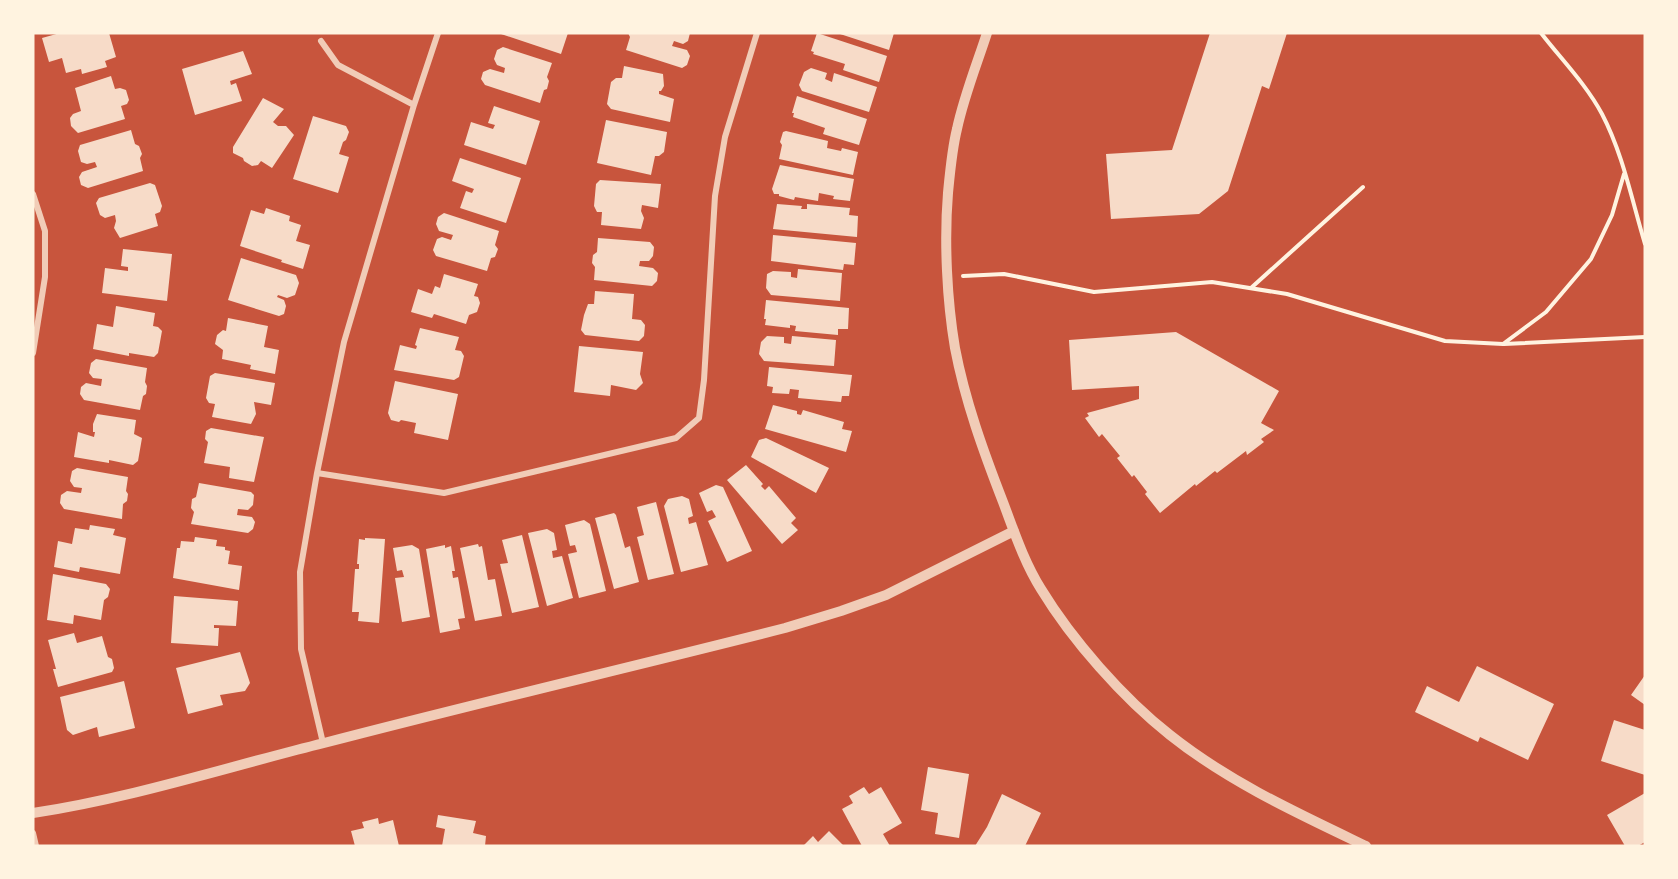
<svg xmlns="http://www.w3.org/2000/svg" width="1678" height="879" font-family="'Noto Serif',serif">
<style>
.building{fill:#f7dbc8}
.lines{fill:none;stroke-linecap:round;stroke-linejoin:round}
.path{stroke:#fff3e0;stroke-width:4}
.minor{stroke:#f1ccb7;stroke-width:6}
.tertiary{stroke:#f1ccb7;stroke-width:10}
</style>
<rect width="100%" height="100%" fill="#c8553d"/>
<path class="building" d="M60,33H109L116,57L105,61L107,67L82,74L81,69L66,73L62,58L49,62L42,38Z
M498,33H568L561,54Z
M628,33H690L688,41L683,44L674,41L672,46L687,50L690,56L687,65L682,68L626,50L630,37Z
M817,33L887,56L879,82L843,70L845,64L813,54L814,52L811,51Z
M837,33H894L889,50Z
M1210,33H1287L1269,89L1262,86L1228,191L1199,214L1111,219L1106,154L1172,150Z
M503,47L552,63L547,77L549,81L547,89L544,90L540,103L485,85L481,79L483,72L490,69L504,73L505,68L497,65L494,59L497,50Z
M243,51L252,74L230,81L231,85L236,83L242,101L195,115L182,69Z
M624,66L663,74L664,86L661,91H659V94L674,99L670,122L611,109L607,104L611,82L616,78H622Z
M811,68L827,73L825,79L832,82L834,73L877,87L869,112L802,91L799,85L804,72Z
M111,76L115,89L120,88L126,90L129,100L127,104L121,106L125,119L78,133L71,126L70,118L73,114L81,111L75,88Z
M797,96L867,119L859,145L823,134L825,128L793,117L794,113H792Z
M263,98L284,109L273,122L278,126H286L294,135L272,168L261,161L258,165L252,166L244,161L243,158L233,153V147Z
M494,106L540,121L526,165L464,145L471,122L493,129L495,125L488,123Z
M313,116L346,126L349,132L346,140L343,142L339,154L349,157L338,193L293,179Z
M606,120L667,132L664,152L659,156H655L651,175L597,163Z
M131,130L135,144L139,146L142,154L140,158L143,171L88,188L81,185L79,177L82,172L97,167L95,162L87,164L81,162L78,151L80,145Z
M786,131L828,141L827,148L841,151L842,148L858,152L853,175L779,159L782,145L780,142L783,132Z
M460,158L521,178L506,223L460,208L466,191L472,193L474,189L452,181Z
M780,165L854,179L850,201L833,199L834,196L819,193L818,201L795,197L794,200L779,196V194H774L772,189Z
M600,180L661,184L658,208L642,205L641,211L644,218L641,229L601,225L602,212H597L594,206L596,184Z
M150,183L155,185L162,206L160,212L155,214L158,226L120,238L114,228L116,221L115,215L105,218L100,215L96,203L99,198Z
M777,204L802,206L801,209H807V204L850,208L849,215L858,216L857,237L773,229Z
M266,208L290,216L289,221L301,225L296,241L310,245L303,269L281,262L282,260L240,246L251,210L264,214Z
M444,213L499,231L495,245L498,249L495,257L491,258L487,271L436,256L433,250L437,239L442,237L451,240L453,235L439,231L436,224L438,217Z
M773,235L856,243L854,265L844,264L843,270L771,261Z
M598,238L650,242L654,247L653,256L649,261H640L639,266L653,268L658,273L657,281L652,286L594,280L595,267L592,263L593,255L597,252Z
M123,249L172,254L167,301L102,293L105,268L128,271V267L121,266Z
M241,258L296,275L299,283L295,295L287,298L278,295L277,297L284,300L286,306L284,314L279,316L228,300Z
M798,269L842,273L840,301L771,295L766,288L767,274L773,271L791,272V277L797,278Z
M444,274L478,284L474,296L478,297L480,303L477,312L469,315L466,324L434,314L432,318L411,312L418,289L432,294L435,286L440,288Z
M595,291L634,294L632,319L641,320L645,325L644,336L639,341L585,335L581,330L584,315L588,304H594Z
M766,300L849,308L848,329H838V335L795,331L796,326L790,325V328L765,325L766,319H764Z
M116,306L155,313L153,326L158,327L162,331L158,353L154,357L129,353V356L93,349L97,324L113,327Z
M228,318L268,326L264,347L279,350L275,374L250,369L251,365L222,359L223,350L215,344L217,335L223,330L226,331Z
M420,328L459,337L455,350L461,351L464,356L459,377L454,380L394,370L400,345L416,349L417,346L415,345Z
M1176,332L1279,391L1261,423L1274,430L1261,439L1264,442L1247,455L1246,451L1217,473L1215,471L1196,486L1195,484L1160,513L1145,494L1147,492L1134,475L1132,477L1117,458L1120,456L1102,434L1099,437L1085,418L1089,416L1087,413L1139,399V386L1072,390L1069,340Z
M767,336L784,337V343L791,344L792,336L836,340L834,366L764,361L759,354L761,342Z
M579,346L643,352L640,374L643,383L636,390L611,385L610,396L574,392Z
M96,359L147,368L145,382L147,386L146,394L143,396L140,410L84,400L80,394L81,387L86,383L101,386L102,379L93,378L89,373L91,363Z
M769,367L852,375L849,396H842L841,402L798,398L799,390L790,389L789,394L772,393L773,387L767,386Z
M215,373L275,383L271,405L254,402L256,414L251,424L212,417L215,404L209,403L206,398L210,376Z
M395,381L458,394L448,440L414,433L416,423L401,420L399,422L391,420L388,413Z
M773,405L797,411V414L801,415L803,410L844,422L842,429L852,431L846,452L765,429Z
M97,414L136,420L134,434L142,438L138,461L133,465L109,460V463L74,457L78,432L94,437L95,432H93V424Z
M211,428L264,437L254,482L229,478L230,467L204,463L208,442L205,439L206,431Z
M766,438L829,468L816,493L751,457L759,440Z
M746,465L763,484L761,486L765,490L769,486L796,518L791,523L798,530L782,544L727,480Z
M77,468L128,477L126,491L128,494L127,501L123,504L122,519L64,509L60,503L61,495L67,491L81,493L82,488L74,487L70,481L72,471Z
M199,483L251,492L254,495L253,505L248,510L238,509L237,515L252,517L255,522L253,529L248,533L191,524L194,512L191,508L192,499L196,497Z
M716,485L723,487L752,551L727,562L708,521L716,517L712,510L707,512L699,493Z
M682,496L689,499L693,516L688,518L689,524L696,522L708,565L681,572L664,506L668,499Z
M656,502L674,574L648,580L637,537L644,535L637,507Z
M614,513L616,515L625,548L630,546L639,582L614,589L595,518Z
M584,520L590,524L606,591L579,598L568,554L577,552L575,545L570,546L565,525Z
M90,525L115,529L113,535L126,538L120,574L80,567L79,572L54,567L58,541L72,544L75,528L89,530Z
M547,529L554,533L557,550L552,551L553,558L562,556L573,598L547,606L528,533Z
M522,535L539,607L512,613L500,564L508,563L502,540Z
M195,537L217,540L216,546L225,547V550L230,551L228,564L242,566L239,590L173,578L177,548H180L181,541L194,542Z
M365,538L385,539L379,623L358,621L359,612H352L355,569H359V564H357L359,539L365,540Z
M478,544L479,547L482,546L488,580L495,579L502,616L475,621L460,548Z
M412,545L419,549L430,617L402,622L395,578L404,577L402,570L397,571L393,548Z
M445,545V548L451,546L455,571H452L453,578L458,577L465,618L458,619L460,629L440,633L426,549Z
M53,574L106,584L110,589L108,597L104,600L101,620L74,615L73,624L47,620Z
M174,596L238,601L236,626L214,625V628H219L218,646L171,643Z
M74,633L77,643L102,636L108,657L112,659L114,668L112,672L58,687L53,669H56L48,640Z
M240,652L250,683L245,691L220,695L223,705L188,714L176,668Z
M1477,666L1554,704L1528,760L1480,737L1478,742L1415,712L1427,686L1459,702Z
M1645,675V705L1631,695Z
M124,681L135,728L99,737L97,727L73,735L67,730L60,697Z
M1614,720L1645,730V775L1601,761Z
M928,767L969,774L959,838L935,834L938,813L921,810Z
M864,787L869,794L881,787L902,823L883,834L890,846H862L842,809L853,803L849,796Z
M1645,793V842L1638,846H1625L1607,815Z
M1002,794L1041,813L1025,846H975L987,827Z
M438,815L476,821L473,833L486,836L485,846H442L445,829L436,827Z
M378,818L379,824L393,820L399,846H355L351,831L364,828L362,822Z
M829,831L844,846H803L813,836L818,842Z"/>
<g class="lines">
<path class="path" d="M1541,33C1561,59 1586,84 1602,114C1623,154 1632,201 1645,244
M963,276L1004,274L1094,292L1212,282L1287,294L1445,341L1503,344L1546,312L1591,259L1612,215L1624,174
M1251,288L1363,187
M1504,344L1645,337"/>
<path class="minor" d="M321,41L338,65L414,105
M33,194L45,231V277L33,353
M317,473L444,493L676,438L699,418L704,380L715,196L725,137L757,33
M323,743L301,649L300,572L317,473L344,342L414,105L438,33
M33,833L36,846"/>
<path class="tertiary" d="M987,33C977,64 964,96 957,129C952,149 950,172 948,193C944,241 947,301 955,348C965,401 984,453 1003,502C1014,531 1024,562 1041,589C1072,640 1123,698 1170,735C1229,782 1299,814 1366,846
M33,813C132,798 227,767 324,743C477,703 632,667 785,628L841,611L886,595L1014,531"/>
</g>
<rect width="1678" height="879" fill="none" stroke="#fff3e0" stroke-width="69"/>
</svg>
